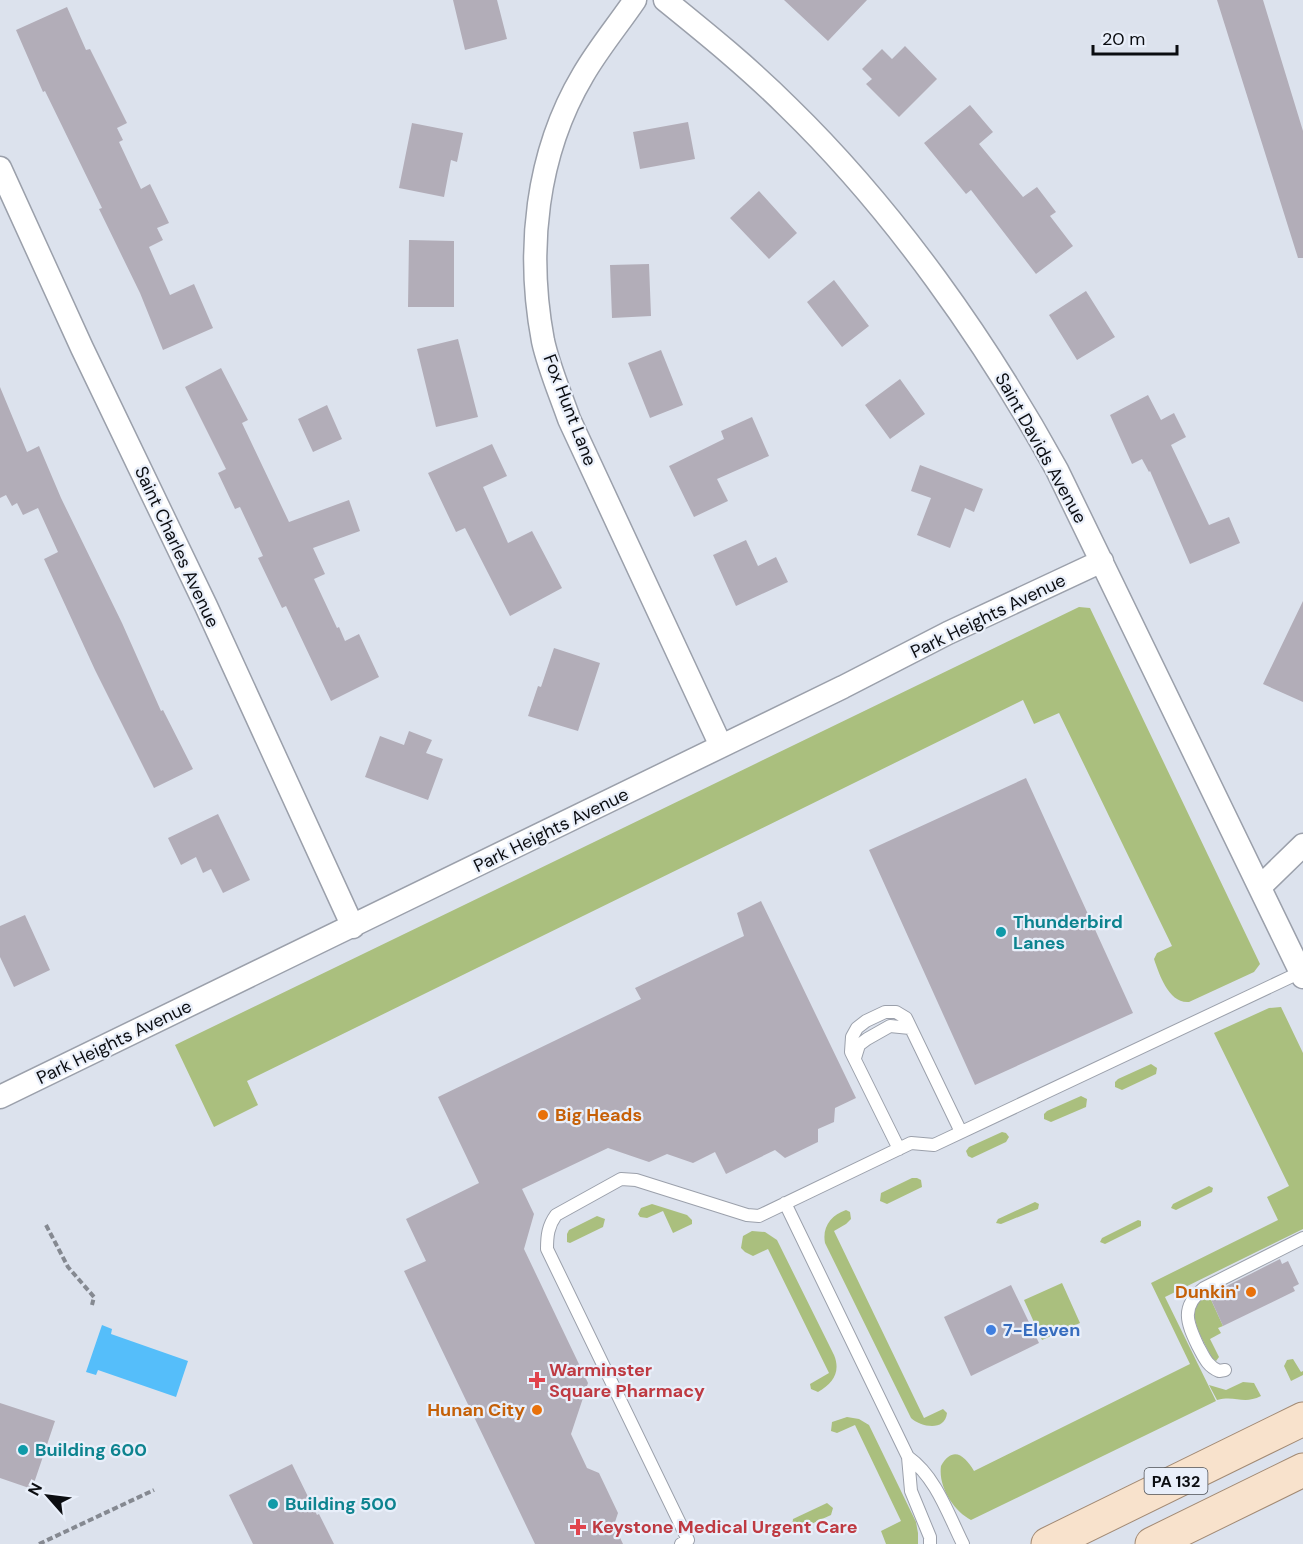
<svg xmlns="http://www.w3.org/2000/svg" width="1303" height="1544" font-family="'DM Sans',sans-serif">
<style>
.green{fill:#aabf7e}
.water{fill:#55befa}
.building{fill:#b2adb8}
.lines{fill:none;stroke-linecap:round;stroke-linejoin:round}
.service-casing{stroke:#9ba0ab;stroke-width:14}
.minor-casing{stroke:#9ba0ab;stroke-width:25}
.primary-casing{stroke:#a28a74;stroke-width:35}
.path{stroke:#858991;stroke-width:4;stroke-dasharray:6 3;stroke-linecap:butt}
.service{stroke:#fff;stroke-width:12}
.minor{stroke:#fff;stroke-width:22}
.primary{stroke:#f8e2cc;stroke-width:33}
.culture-dot{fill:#0f9aa8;stroke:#e9effa;stroke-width:2}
.food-dot{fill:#e8710a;stroke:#e9effa;stroke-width:2}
.shop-dot{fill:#3f7fe0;stroke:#e9effa;stroke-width:2}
.health-dot{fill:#e0444e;stroke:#e9effa;stroke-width:2}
.labels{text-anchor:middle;stroke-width:4.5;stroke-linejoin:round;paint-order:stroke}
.shield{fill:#e9effa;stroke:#4e5157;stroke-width:1.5}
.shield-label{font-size:16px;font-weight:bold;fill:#0b0d11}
.street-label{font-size:18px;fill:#0b0d11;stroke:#e9effa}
.culture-label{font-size:18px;font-weight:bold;fill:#0d838f;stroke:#e9effa;text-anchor:start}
.food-label{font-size:18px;font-weight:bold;fill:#c56008;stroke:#e9effa;text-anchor:end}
.shop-label{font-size:18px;font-weight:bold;fill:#366cbe;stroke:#e9effa;text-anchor:start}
.health-label{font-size:18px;font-weight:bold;fill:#be3a42;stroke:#e9effa;text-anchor:start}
</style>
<rect width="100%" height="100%" fill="#dce2ed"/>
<path class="green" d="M1079,607L1090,608L1260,964L1254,972L1189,1002C1169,1004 1159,974 1154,959L1157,953L1172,946L1059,713L1034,724L1023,700L247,1081L258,1105L214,1127L175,1045Z
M1281,1007L1303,1053V1229L1165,1297L1216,1401L971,1520C954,1511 938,1487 941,1466C953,1445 965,1456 974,1471L1190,1364L1151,1283L1278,1220L1267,1197L1289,1186L1214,1033L1269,1008Z
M1151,1064L1157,1068L1156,1074L1122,1090L1115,1087V1082L1118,1079Z
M1081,1096L1087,1099L1086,1107L1051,1122L1044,1119V1114L1047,1111Z
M1002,1132L1006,1133L1009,1137L1006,1142L972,1158L968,1156L966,1151L969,1147Z
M912,1178H917L921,1180L922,1187L887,1204L880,1201L881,1193Z
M1209,1186L1213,1188L1212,1192L1176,1210L1171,1208L1173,1204Z
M1035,1202L1039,1204L1038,1209L1001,1224L996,1223L998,1219Z
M652,1204L687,1215L692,1220V1224L673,1233L663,1211L647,1218L640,1217L638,1214L641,1208Z
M846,1210L850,1212L851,1219L846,1224L834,1231L924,1418L943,1409L947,1413C945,1432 921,1427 911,1418L825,1243C822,1227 831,1215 846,1210Z
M597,1216L605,1219L603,1227L570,1243L567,1242V1234L569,1230Z
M1138,1220L1141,1221V1226L1105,1244L1100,1242L1102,1238Z
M752,1231L765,1232L777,1240L834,1355C841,1372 833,1383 818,1392L811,1389L810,1384L829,1373L768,1249L753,1256L745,1252L741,1248L743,1236Z
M1062,1283L1080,1323L1042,1340L1024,1300Z
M1208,1293L1223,1326L1218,1328L1221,1333L1210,1339L1219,1357L1216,1361L1212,1358C1203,1339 1180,1308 1208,1293Z
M1293,1359L1301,1372L1303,1371V1375L1291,1381L1284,1366L1287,1360Z
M1243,1382L1254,1383L1261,1396C1243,1405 1236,1395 1217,1400L1209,1385L1226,1390Z
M847,1417L859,1419L869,1425L916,1522L918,1533V1544H886L881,1531L901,1521L855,1425L837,1433L831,1431L832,1422Z
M827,1503L833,1508L831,1515L798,1530L792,1527L793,1519Z"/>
<path class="water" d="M102,1325L112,1329L111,1334L188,1361L176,1397L98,1370L96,1375L86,1372Z"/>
<path class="building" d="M453,0H497L507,39L465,50Z
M784,0H867L828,41Z
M1217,0H1263L1303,131V258H1298Z
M67,7L86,50L90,49L127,123L117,128L123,140L119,142L141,189L150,184L169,223L157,228L163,240L149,247L170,295L194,284L213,328L163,350L140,293L99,209L102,208L45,91L43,92L16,30Z
M905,46L937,79L899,117L866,84L872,79L862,69L882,49L892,59Z
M970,105L993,132L979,144L1023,197L1037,187L1056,212L1050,216L1073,246L1036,274L971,190L966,194L924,143Z
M688,122L695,159L640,169L633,132Z
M412,123L463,133L457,162L451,160L444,197L399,188Z
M759,191L797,233L769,259L730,218Z
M409,240L454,241V307H408Z
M649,264L651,316L612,318L610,265Z
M834,280L869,326L842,347L807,302Z
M1086,291L1115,337L1077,360L1049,315Z
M458,339L478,417L436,427L417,349Z
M661,350L683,405L650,418L628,363Z
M221,368L248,420L242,423L289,522L349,500L360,531L313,548L325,574L314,579L337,628L339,627L345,641L359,634L379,677L331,701L286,606L282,608L258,558L263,556L240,507L235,509L218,473L226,469L185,387Z
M900,379L925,414L890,439L865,405Z
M0,387L27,452L39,446L61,498L122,623L161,711L163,710L193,769L154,788L95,670L44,559L58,552L38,508L23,515L17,503L12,506L6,495L0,498Z
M1148,395L1161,420L1174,413L1186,437L1171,445L1209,525L1229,517L1240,543L1190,564L1150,471L1149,472L1142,459L1132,464L1110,415Z
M327,405L342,439L313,452L298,419Z
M752,417L769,456L717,479L728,501L694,517L669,466L724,439L721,431Z
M492,444L507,476L483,487L508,543L532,531L562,588L510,616L465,528L456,532L428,473Z
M920,465L983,489L974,512L965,508L950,548L917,535L931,498L911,491Z
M746,540L758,566L776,557L788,582L736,606L713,555Z
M1303,601V702L1263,684Z
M554,648L600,663L578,731L528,716L538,686L541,687Z
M409,731L432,740L426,753L443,759L428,800L365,777L380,736L404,745Z
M1026,778L1133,1013L975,1085L869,850Z
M218,814L250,880L223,893L211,869L203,873L196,857L181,865L168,838Z
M761,901L856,1098L835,1108L834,1122L818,1129V1142L785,1158L775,1150L726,1174L715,1152L693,1163L667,1154L649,1162L608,1148L522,1189L534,1214L524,1249L588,1383L571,1434L587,1468L599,1473L618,1513L614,1525L623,1544H535L404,1271L426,1261L406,1219L479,1183L438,1097L641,999L635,988L744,936L737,913Z
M25,915L50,970L14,987L0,957V926Z
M1280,1259L1282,1264L1288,1261L1299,1284L1293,1287L1295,1291L1223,1326L1209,1295Z
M1011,1285L1039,1343L971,1376L944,1317Z
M0,1403L55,1421L32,1489L0,1478Z
M292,1464L317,1515L319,1514L334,1544H253L229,1495Z"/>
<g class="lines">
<defs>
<path id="service" d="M855,1058L859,1045L867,1039L890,1026L910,1028
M899,1149L851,1052L852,1037L857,1028L866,1021L885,1012H896L906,1018L961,1132
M785,1203L908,1457L911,1491L930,1537V1544
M1225,1370L1219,1371C1207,1366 1204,1357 1198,1346C1187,1323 1180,1307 1204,1288L1303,1238
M908,1457C936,1477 948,1514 963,1544
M681,1544L688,1540L547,1249C547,1236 548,1226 556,1215L621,1179L636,1180L747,1215L759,1216L911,1143L934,1145L1301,972"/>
<path id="minor" d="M635,0C618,25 598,49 583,75C536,154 526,251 543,341C549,368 560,393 569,419L721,746
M665,0C707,34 749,68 788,107C894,210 986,341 1057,470L1303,977
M0,168L82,348L206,606L353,927
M1260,887L1303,845
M0,1097L843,687L948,633L1102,561"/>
<path id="primary" d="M1048,1544L1303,1419
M1152,1544L1303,1470"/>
</defs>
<use href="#service" class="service-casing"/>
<use href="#minor" class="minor-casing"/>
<use href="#primary" class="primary-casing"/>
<path class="path" d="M46,1225L68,1267L94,1297L92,1305
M39,1544L154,1490"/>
<use href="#service" class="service"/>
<use href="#minor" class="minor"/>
<use href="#primary" class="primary"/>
</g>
<g class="culture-dot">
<circle cx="1001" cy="932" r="6"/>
<circle cx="23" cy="1450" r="6"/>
<circle cx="273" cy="1504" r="6"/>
</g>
<g class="food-dot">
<circle cx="543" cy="1115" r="6"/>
<circle cx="1251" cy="1292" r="6"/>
<circle cx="537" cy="1410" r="6"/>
</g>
<circle class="shop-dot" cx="991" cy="1330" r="6"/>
<g class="health-dot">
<path d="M534 1371h6v6h6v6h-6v6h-6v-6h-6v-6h6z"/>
<path d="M575 1518h6v6h6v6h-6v6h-6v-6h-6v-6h6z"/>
</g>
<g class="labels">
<rect class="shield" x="1144.5" y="1468" width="63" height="26" rx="4.5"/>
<g class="shield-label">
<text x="1176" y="1487">PA 132</text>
</g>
<g class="street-label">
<text transform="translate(570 410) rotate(69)" y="6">Fox Hunt Lane</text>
<text transform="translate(1041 448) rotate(61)" y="6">Saint Davids Avenue</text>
<text transform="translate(177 547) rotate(65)" y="6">Saint Charles Avenue</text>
<text transform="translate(988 616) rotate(-26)" y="6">Park Heights Avenue</text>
<text transform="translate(551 830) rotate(-26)" y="6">Park Heights Avenue</text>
<text transform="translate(114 1042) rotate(-26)" y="6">Park Heights Avenue</text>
</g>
<g class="culture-label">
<text x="1013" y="928">Thunderbird<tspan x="1013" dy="21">Lanes</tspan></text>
<text x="35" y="1456">Building 600</text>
<text x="285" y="1510">Building 500</text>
</g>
<g class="food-label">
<text x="555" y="1121" text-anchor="start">Big Heads</text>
<text x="1239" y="1298">Dunkin'</text>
<text x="525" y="1416">Hunan City</text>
</g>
<g class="shop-label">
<text x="1003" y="1336">7-Eleven</text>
</g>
<g class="health-label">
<text x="549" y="1376">Warminster<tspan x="549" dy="21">Square Pharmacy</tspan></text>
<text x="592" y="1533">Keystone Medical Urgent Care</text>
</g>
</g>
<g transform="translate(48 1496) rotate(298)" stroke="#e9effa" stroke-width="4.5" paint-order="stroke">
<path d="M0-4.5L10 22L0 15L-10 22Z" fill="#0b0d11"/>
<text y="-9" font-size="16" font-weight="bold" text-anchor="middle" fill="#0b0d11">N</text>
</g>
<path d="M1093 45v9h84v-9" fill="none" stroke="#0b0d11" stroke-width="3"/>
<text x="1102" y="45" font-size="18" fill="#0b0d11" stroke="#e9effa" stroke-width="4.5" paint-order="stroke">20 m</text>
</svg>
